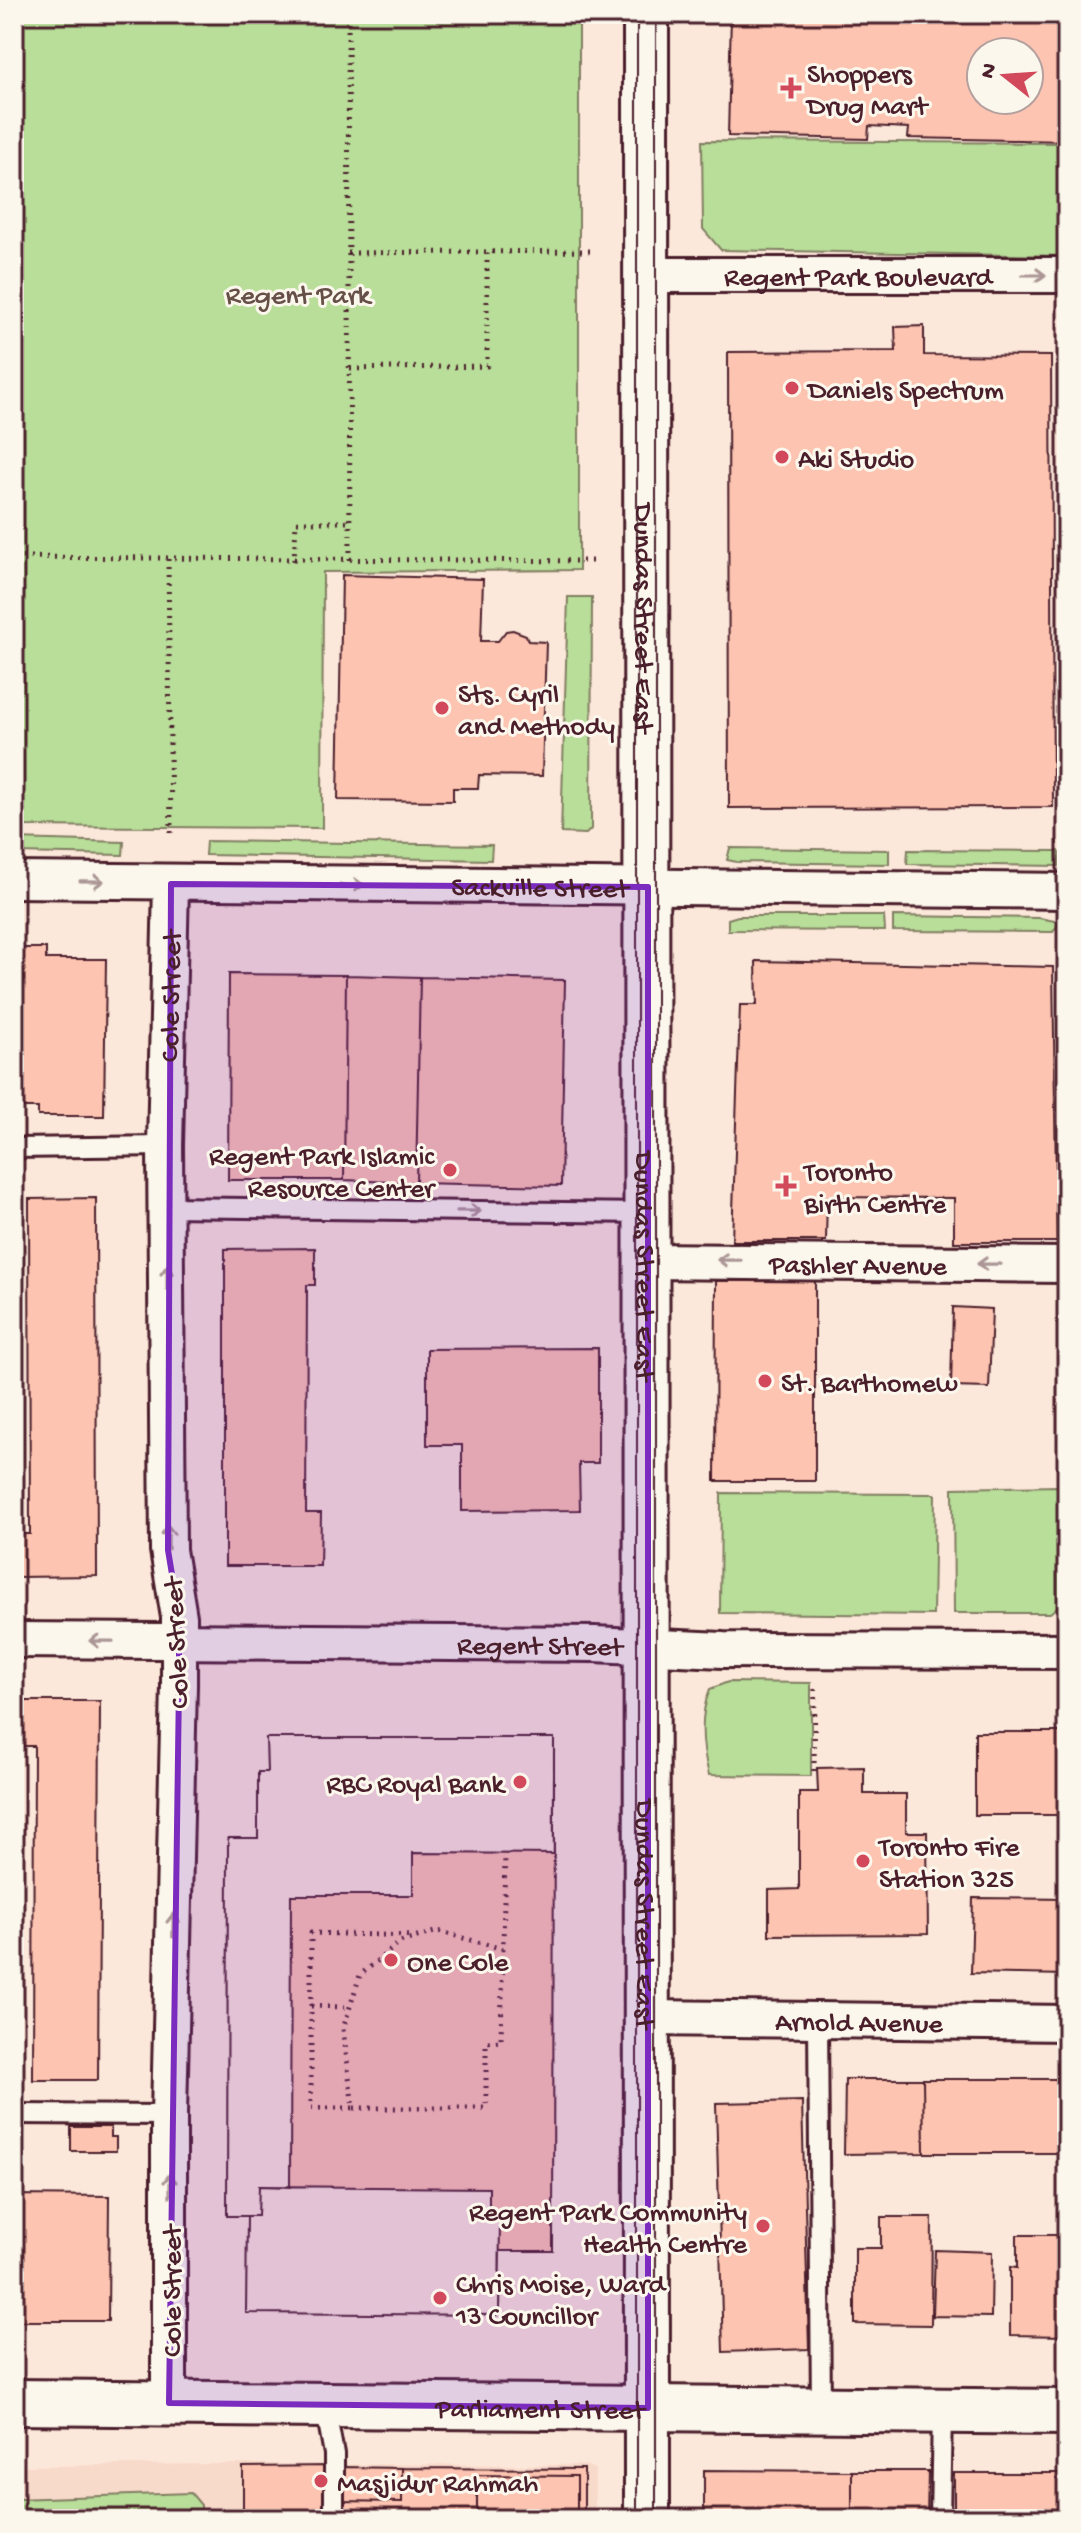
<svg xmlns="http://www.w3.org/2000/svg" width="1081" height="2533" font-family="'Gochi Hand',sans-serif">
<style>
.built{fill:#f8dacb}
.green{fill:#b8de99;stroke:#817e62;stroke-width:2}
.building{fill:#fdc5b1;stroke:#4a1f2b;stroke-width:2;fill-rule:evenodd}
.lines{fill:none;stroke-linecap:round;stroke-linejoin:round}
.lane-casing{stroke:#4a1f2b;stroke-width:24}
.street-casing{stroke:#4a1f2b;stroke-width:40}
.secondary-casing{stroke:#4a1f2b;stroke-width:50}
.path{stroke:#4a1f2b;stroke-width:5;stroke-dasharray:2 6;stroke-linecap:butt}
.lane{stroke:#fbf7ec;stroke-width:18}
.street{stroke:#fbf7ec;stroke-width:34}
.secondary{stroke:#fbf7ec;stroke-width:44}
.tram{stroke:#4a1f2b;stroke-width:2}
.oneway{stroke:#ab9695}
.marked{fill:#7b2cbf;fill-opacity:0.2;stroke:#7b2cbf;stroke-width:6;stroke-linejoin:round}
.poi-dot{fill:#d1495b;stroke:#fbf7ec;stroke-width:3}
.labels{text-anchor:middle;stroke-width:6;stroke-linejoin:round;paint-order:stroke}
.poi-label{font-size:28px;fill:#4a1f2b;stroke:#fbf7ec;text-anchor:start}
.street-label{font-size:28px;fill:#4a1f2b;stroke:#fbf7ec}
.park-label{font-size:28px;fill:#664f46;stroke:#fbf7ec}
</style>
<rect width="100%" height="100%" fill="#fce8da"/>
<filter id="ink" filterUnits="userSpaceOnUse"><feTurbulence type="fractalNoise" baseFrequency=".0125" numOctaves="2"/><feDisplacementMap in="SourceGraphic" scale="16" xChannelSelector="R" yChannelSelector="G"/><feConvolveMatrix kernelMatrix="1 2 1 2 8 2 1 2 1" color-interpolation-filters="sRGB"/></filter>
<g filter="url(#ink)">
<path class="built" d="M215,2464L585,2465L595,2469V2519H14V2466Z"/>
<path class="green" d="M14,14H579V570L323,572L322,828L14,826Z
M702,141L1067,143V256L721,250L703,229Z
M568,597H592L591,829L586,834L561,833Z
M14,839L124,842L123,855L14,853Z
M206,841L492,845L491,860L205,855Z
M730,848L889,850V864L737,862L727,860Z
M908,850L1059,851V866L907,864Z
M738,916H884L885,931L728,930V919Z
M893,916L1039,918L1060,922L1053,932L893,931Z
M1059,1486L1060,1605L1050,1613H954L953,1488Z
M721,1493L935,1494L933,1615L720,1613Z
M728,1682L811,1683V1776L709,1775C702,1748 699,1716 710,1689Z
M191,2493L201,2505V2519H14V2499Z"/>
<path class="building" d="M731,14H1067V141L908,138L909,128L869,126L868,139L728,136ZM981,52H1029V100H981Z
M924,326V355L1051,356L1053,807L729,808L728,352L896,351L895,327Z
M342,575L483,579L481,641H498L506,631L513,630L526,635L528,641L546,642L542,776L479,775L478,788H453V801L338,800Z
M14,948H46V959H106L104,1116H38V1108H14Z
M756,961L1053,967L1057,1242H954V1198L827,1197L826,1241H732L740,1005H757Z
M229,974L346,975L344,1180H228Z
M346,975L420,977L416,1183L344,1180Z
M420,977L565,980L561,1186L416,1183Z
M96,1198L97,1576L16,1577V1534H30L29,1199Z
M315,1248V1285H307L306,1513H321L320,1566H225V1249Z
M716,1281H815V1481H715Z
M953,1307L992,1309L989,1388L951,1387Z
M598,1348V1463H579L580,1510L462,1511V1445H427V1349Z
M20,1701H100L98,2080H33L34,1746H20Z
M975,1732H1067V1815H975Z
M266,1738H554V1854L413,1853V1895H291L290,2187L259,2186L258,2216H227L228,1838H258V1772H267Z
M266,1738H554L553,2251H500L499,2315L246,2313L247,2216H227L228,1838H258V1772H267Z
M864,1767V1794H906V1832H927L928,1934L769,1935V1890L799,1889V1792H818L817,1768Z
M973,1898L1067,1899V1975L971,1973Z
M845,2079H923L924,2153L844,2154Z
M923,2079H1067V2153H924Z
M802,2101L809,2349L723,2352L716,2103Z
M71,2127H111V2137H116V2151H71Z
M259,2186L489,2188V2216H500L499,2315L246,2313L247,2216H258Z
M14,2195L109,2196L108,2321H14Z
M881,2217H932L931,2325L855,2324V2248H881Z
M1017,2235H1063L1067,2336L1010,2335V2267L1017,2268Z
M935,2250L992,2252L991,2317L933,2316Z
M329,2466L330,2519H243V2467Z
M341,2467L402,2468V2502L340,2501Z
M402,2468L584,2469V2519H577V2476L477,2475V2519H340V2501L402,2502Z
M704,2470L852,2471V2519H704Z
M852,2471H928L927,2519L852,2518Z
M954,2473H1067V2519H954Z
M477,2475L577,2476V2519H477Z"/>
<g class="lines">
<defs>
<path id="lane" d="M14,1148L165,1146
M167,1207L648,1213
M818,2021L821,2410
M14,2114L169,2115
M325,2406L334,2454V2519
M940,2519L942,2411"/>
<g id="street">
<path id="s1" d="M648,275H1067"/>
<path id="s2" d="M14,880L1067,891"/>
<path id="s3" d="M648,1261L1067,1265"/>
<path id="s4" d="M14,1640L594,1644L723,1650L1067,1651"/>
<path id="s5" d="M649,2018L1067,2023"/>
<path id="s6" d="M169,2403V2115L179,1685V1617L168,1550L165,1146L171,884"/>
</g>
<g id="secondary">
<path id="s7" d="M646,14L647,2519"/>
<path id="s8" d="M14,2402L1067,2412"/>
</g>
</defs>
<use href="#lane" class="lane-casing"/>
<use href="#street" class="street-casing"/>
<use href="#secondary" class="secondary-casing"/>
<path class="path" d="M348,14L350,561
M348,253L592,251
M350,369L487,366V252
M14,557L592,561
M168,559L171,835
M294,561L296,522H350
M814,1771L815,1688
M503,1949L438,1931L400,1942L360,1975L343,2029L353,2108H486V2042L501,2041L505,1853
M311,2006L349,2007
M353,2108H311V1933L413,1936"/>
<use href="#lane" class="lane"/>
<use href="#street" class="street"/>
<use href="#secondary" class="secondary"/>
<path class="tram" d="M637,14V2519
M656,14V2519"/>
</g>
<defs><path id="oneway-shaft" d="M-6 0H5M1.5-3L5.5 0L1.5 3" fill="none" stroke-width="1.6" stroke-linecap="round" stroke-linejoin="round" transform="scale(2)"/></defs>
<g class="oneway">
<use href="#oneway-shaft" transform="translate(1034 275)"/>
<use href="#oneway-shaft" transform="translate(92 881) rotate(1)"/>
<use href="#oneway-shaft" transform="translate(352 885)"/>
<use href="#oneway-shaft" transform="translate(469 1211) rotate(1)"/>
<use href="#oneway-shaft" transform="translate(729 1260) rotate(-179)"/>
<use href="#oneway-shaft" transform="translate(989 1264) rotate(-179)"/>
<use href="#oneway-shaft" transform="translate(167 1277) rotate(-90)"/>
<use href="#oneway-shaft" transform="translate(168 1537) rotate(-90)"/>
<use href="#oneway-shaft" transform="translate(101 1641) rotate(-179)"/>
<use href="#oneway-shaft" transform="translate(173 1925) rotate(-89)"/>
<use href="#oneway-shaft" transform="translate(170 2185) rotate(-90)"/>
</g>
</g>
<path class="marked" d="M171,884L648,887V2408L169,2403L179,1685V1617L168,1550Z"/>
<g class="poi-dot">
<path d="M787 76h8v8h8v8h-8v8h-8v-8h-8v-8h8z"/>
<circle cx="792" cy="388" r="8"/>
<circle cx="782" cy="457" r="8"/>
<circle cx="442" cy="708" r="8"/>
<circle cx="450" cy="1170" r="8"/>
<path d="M782 1174h8v8h8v8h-8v8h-8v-8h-8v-8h8z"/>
<circle cx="765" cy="1381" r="8"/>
<circle cx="520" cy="1782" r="8"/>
<circle cx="863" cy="1861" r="8"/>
<circle cx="391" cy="1960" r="8"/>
<circle cx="763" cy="2226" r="8"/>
<circle cx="440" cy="2298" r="8"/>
<circle cx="321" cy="2481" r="8"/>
</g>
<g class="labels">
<g class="poi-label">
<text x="807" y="82">Shoppers<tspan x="807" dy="32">Drug Mart</tspan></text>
<text x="808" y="398">Daniels Spectrum</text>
<text x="798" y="467">Aki Studio</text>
<text x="458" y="702">Sts. Cyril<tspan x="458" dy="32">and Methody</tspan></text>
<text x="434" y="1164" text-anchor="end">Regent Park Islamic<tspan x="434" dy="32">Resource Center</tspan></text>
<text x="804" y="1180">Toronto<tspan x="804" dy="32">Birth Centre</tspan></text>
<text x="781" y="1391">St. Barthomew</text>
<text x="504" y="1792" text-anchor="end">RBC Royal Bank</text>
<text x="879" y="1855">Toronto Fire<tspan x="879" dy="32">Station 325</tspan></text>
<text x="407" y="1970">One Cole</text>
<text x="747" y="2220" text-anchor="end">Regent Park Community<tspan x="747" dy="32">Health Centre</tspan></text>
<text x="456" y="2292">Chris Moise, Ward<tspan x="456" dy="32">13 Councillor</tspan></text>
<text x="337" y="2491">Masjidur Rahmah</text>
</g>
<g class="street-label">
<text dy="10" stroke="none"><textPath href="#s1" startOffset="210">Regent Park Boulevard</textPath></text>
<text dy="10" stroke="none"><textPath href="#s7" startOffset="604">Dundas Street East</textPath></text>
<text dy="10" stroke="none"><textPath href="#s2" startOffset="526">Sackville Street</textPath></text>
<text dy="10" stroke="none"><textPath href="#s6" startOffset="1408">Cole Street</textPath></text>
<text dy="10" stroke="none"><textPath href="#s3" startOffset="210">Pashler Avenue</textPath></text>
<text dy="10" stroke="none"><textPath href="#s7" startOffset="1252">Dundas Street East</textPath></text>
<text transform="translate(174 1643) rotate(-93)" y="10">Cole Street</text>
<text dy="10" stroke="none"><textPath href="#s4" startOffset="526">Regent Street</textPath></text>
<text dy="10" stroke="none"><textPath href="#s7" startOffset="1900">Dundas Street East</textPath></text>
<text dy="10" stroke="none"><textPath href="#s5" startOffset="210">Arnold Avenue</textPath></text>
<text transform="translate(170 2291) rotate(-90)" y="10">Cole Street</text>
<text dy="10" stroke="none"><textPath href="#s8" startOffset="526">Parliament Street</textPath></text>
</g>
<g class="park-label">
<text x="298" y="303">Regent Park</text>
</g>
</g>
<rect width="1081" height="2533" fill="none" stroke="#fbf7ec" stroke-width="48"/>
<rect x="24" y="24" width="1033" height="2485" fill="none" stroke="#4a1f2b" stroke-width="3" filter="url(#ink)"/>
<g transform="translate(1005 76) rotate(287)"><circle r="38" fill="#fbf7ec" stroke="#b4a19f" stroke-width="2"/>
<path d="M0-6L14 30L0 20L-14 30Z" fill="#d1495b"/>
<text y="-12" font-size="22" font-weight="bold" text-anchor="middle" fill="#4a1f2b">N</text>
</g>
</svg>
